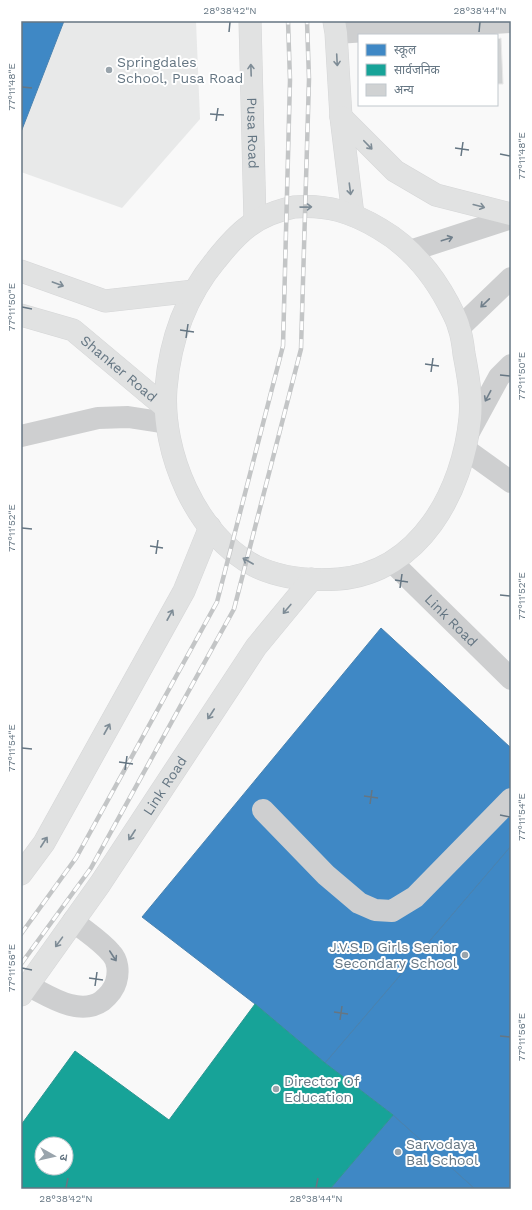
<svg xmlns="http://www.w3.org/2000/svg" width="532" height="1210" font-family="'Work Sans','Noto Sans Devanagari',sans-serif">
<style>
.built{fill:#e8e9e9}
.schools{fill:#3f88c5;stroke:#4a83b1}
.public{fill:#17a398;stroke:#2e9692;fill-rule:evenodd}
.building{fill:#d0d2d3;stroke:#e8e8e8}
.lines{fill:none;stroke-linecap:round;stroke-linejoin:round}
.major-casing{stroke:#d5d6d7;stroke-width:23}
.minor{stroke:#cecfd0;stroke-width:22}
.major{stroke:#e1e2e2;stroke-width:22}
.rail-casing{stroke:#c3c5c6;stroke-width:4.5}
.rail{stroke:#fff;stroke-width:3;stroke-dasharray:9;stroke-linecap:butt}
.oneway{stroke:#7e8c96}
.oneway2{stroke:#707f8b}
.ticks{fill:none;stroke:#657683;stroke-width:1.5}
.poi-dot{fill:#99a4ac;stroke:#fff;stroke-width:1.5}
.labels{text-anchor:middle;stroke-width:4;stroke-linejoin:round;paint-order:stroke}
.poi-label{font-size:14px;fill:#657683;stroke:#fff;text-anchor:start}
.street-label{font-size:14px;fill:#657683;stroke:#fff}
.neatline{fill:none;stroke:#657683;stroke-width:1.5}
.ticks-label{font-size:10px;text-anchor:middle;fill:#657683}
</style>
<rect width="100%" height="100%" fill="#f9f9f9"/>
<path class="built" d="M21,21H196L200,119L122,208L21,172Z"/>
<path class="schools" d="M21,21H64L21,132Z
M381,628L511,748V846L325,1063L255,1004L142,917Z
M511,846V1189H475L393,1115L325,1063Z
M393,1115L475,1189H330Z"/>
<path class="public" d="M255,1004L325,1063L393,1115L330,1189H21V1125L75,1051L169,1120ZM42,1144H66V1168H42Z"/>
<path class="building" d="M501,38L503,84H497V39Z"/>
<g class="lines">
<defs>
<g id="major">
<path id="s2" d="M250,21L255,221"/>
<path d="M334,21L336,33L341,117L353,215"/>
<path d="M341,117L395,171L436,195L511,214"/>
<path d="M294,207C326,204 352,212 380,229C411,247 432,273 448,303C452,311 457,319 459,328C462,336 463,345 464,354C468,375 472,396 470,418C463,491 420,572 339,579C311,581 280,578 255,566C196,536 161,452 166,388C170,341 186,296 216,260C239,231 256,215 294,207Z"/>
<path d="M21,271L105,301L194,291"/>
<path id="s3" d="M21,315L73,330L165,407"/>
<path d="M21,874L44,843L184,591L210,527"/>
<path id="s4" d="M21,995L100,884L256,647L312,579"/>
</g>
</defs>
<use href="#major" class="major-casing"/>
<g class="minor">
<path d="M336,33L511,22"/>
<path d="M410,251L511,218"/>
<path d="M459,328L511,278"/>
<path d="M468,434L499,377L511,365"/>
<path d="M21,436L98,418L128,417L167,423"/>
<path d="M465,449L511,482"/>
<path id="s1" d="M392,562L511,679"/>
<path d="M263,810L326,875L359,903L375,910L392,911L415,897L511,799"/>
<path d="M27,985C49,996 79,1017 102,1001C108,996 114,989 116,982C119,972 118,960 111,953C101,941 85,931 73,921"/>
</g>
<use href="#major" class="major"/>
<defs>
<path id="rail" d="M21,934L76,858L217,602L283,346L290,80L288,21
M21,964L91,868L234,609L301,349L309,79L307,21"/>
</defs>
<use href="#rail" class="rail-casing"/>
<use href="#rail" class="rail"/>
</g>
<defs><path id="oneway-shaft" d="M-6 0H5M1.5-3L5.5 0L1.5 3" fill="none" stroke-width="1.6" stroke-linecap="round" stroke-linejoin="round"/></defs>
<g class="oneway">
<use href="#oneway-shaft" transform="translate(337 60) rotate(87)"/>
<use href="#oneway-shaft" transform="translate(251 70) rotate(-92)"/>
<use href="#oneway-shaft" transform="translate(368 145) rotate(46)"/>
<use href="#oneway-shaft" transform="translate(350 189) rotate(83)"/>
<use href="#oneway-shaft" transform="translate(479 206) rotate(15)"/>
<use href="#oneway-shaft" transform="translate(306 207) rotate(-1)"/>
<use href="#oneway-shaft" transform="translate(58 284) rotate(20)"/>
<use href="#oneway-shaft" transform="translate(248 561) rotate(-150)"/>
<use href="#oneway-shaft" transform="translate(287 609) rotate(130)"/>
<use href="#oneway-shaft" transform="translate(170 615) rotate(-61)"/>
<use href="#oneway-shaft" transform="translate(211 714) rotate(123)"/>
<use href="#oneway-shaft" transform="translate(107 729) rotate(-61)"/>
<use href="#oneway-shaft" transform="translate(132 835) rotate(123)"/>
<use href="#oneway-shaft" transform="translate(44 842) rotate(-57)"/>
<use href="#oneway-shaft" transform="translate(59 942) rotate(126)"/>
</g>
<g class="oneway2">
<use href="#oneway-shaft" transform="translate(447 239) rotate(-18)"/>
<use href="#oneway-shaft" transform="translate(485 303) rotate(136)"/>
<use href="#oneway-shaft" transform="translate(488 396) rotate(118)"/>
<use href="#oneway-shaft" transform="translate(113 956) rotate(57)"/>
</g>
<path class="ticks" d="M229,32L230,22M479,32L480,22M22,87L32,88M210,114L224,115M216,121L218,108M455,148L469,150M500,154L510,156M461,156L463,142M22,307L32,309M180,330L194,332M186,338L188,324M425,364L439,366M431,372L433,358M500,375L510,376M22,528L32,529M150,546L163,548M156,554L158,540M395,580L408,582M400,588L402,574M500,595L510,596M22,748L32,749M119,762L133,764M125,770L127,756M364,796L378,798M370,804L372,790M500,815L510,817M22,968L32,970M89,978L103,980M95,986L97,972M334,1012L348,1014M340,1020L342,1006M500,1036L510,1037M66,1188L68,1178M316,1188L318,1178"/>
<g class="poi-dot">
<circle cx="109" cy="70" r="4"/>
<circle cx="465" cy="955" r="4"/>
<circle cx="276" cy="1089" r="4"/>
<circle cx="398" cy="1152" r="4"/>
</g>
<g class="labels">
<g class="poi-label">
<text x="117" y="67">Springdales<tspan x="117" dy="16">School, Pusa Road</tspan></text>
<text x="457" y="952" text-anchor="end">J.V.S.D Girls Senior<tspan x="457" dy="16">Secondary School</tspan></text>
<text x="284" y="1086">Director Of<tspan x="284" dy="16">Education</tspan></text>
<text x="406" y="1149">Sarvodaya<tspan x="406" dy="16">Bal School</tspan></text>
</g>
<g class="street-label">
<text dy="5" stroke="none"><textPath href="#s2" startOffset="112">Pusa Road</textPath></text>
<text dy="5" stroke="none"><textPath href="#s3" startOffset="114">Shanker Road</textPath></text>
<text dy="5" stroke="none"><textPath href="#s1" startOffset="83">Link Road</textPath></text>
<text dy="5" stroke="none"><textPath href="#s4" startOffset="254">Link Road</textPath></text>
</g>
</g>
<rect width="532" height="1210" fill="none" stroke="#ffffff" stroke-width="44"/>
<rect x="358" y="34" width="140" height="72" fill="#ffffff" stroke="#c1c8cd"/>
<rect x="366" y="44" width="20" height="12" fill="#3f88c5" stroke="#c1c8cd"/>
<text x="394" y="54" font-size="12" fill="#657683">स्कूल</text>
<rect x="366" y="64" width="20" height="12" fill="#17a398" stroke="#c1c8cd"/>
<text x="394" y="74" font-size="12" fill="#657683">सार्वजनिक</text>
<rect x="366" y="84" width="20" height="12" fill="#d0d2d3" stroke="#c1c8cd"/>
<text x="394" y="94" font-size="12" fill="#657683">अन्य</text>
<g transform="translate(54 1156) rotate(98)"><circle r="19" fill="#ffffff" stroke="#c1c8cd"/>
<path d="M0-3L7 15L0 10L-7 15Z" fill="#99a4ac"/>
<text y="-6" font-size="11" font-weight="bold" text-anchor="middle" fill="#657683">उ</text>
</g>
<rect x="22" y="22" width="488" height="1166" class="neatline"/>
<g class="ticks-label">
<text x="230" y="14">28°38'42"N</text>
<text x="480" y="14">28°38'44"N</text>
<text transform="translate(11 87) rotate(-90)" y="4">77°11'48"E</text>
<text transform="translate(521 156) rotate(-90)" y="4">77°11'48"E</text>
<text transform="translate(11 307) rotate(-90)" y="4">77°11'50"E</text>
<text transform="translate(521 376) rotate(-90)" y="4">77°11'50"E</text>
<text transform="translate(11 528) rotate(-90)" y="4">77°11'52"E</text>
<text transform="translate(521 596) rotate(-90)" y="4">77°11'52"E</text>
<text transform="translate(11 748) rotate(-90)" y="4">77°11'54"E</text>
<text transform="translate(521 817) rotate(-90)" y="4">77°11'54"E</text>
<text transform="translate(11 968) rotate(-90)" y="4">77°11'56"E</text>
<text transform="translate(521 1037) rotate(-90)" y="4">77°11'56"E</text>
<text x="66" y="1202">28°38'42"N</text>
<text x="316" y="1202">28°38'44"N</text>
</g>
</svg>
